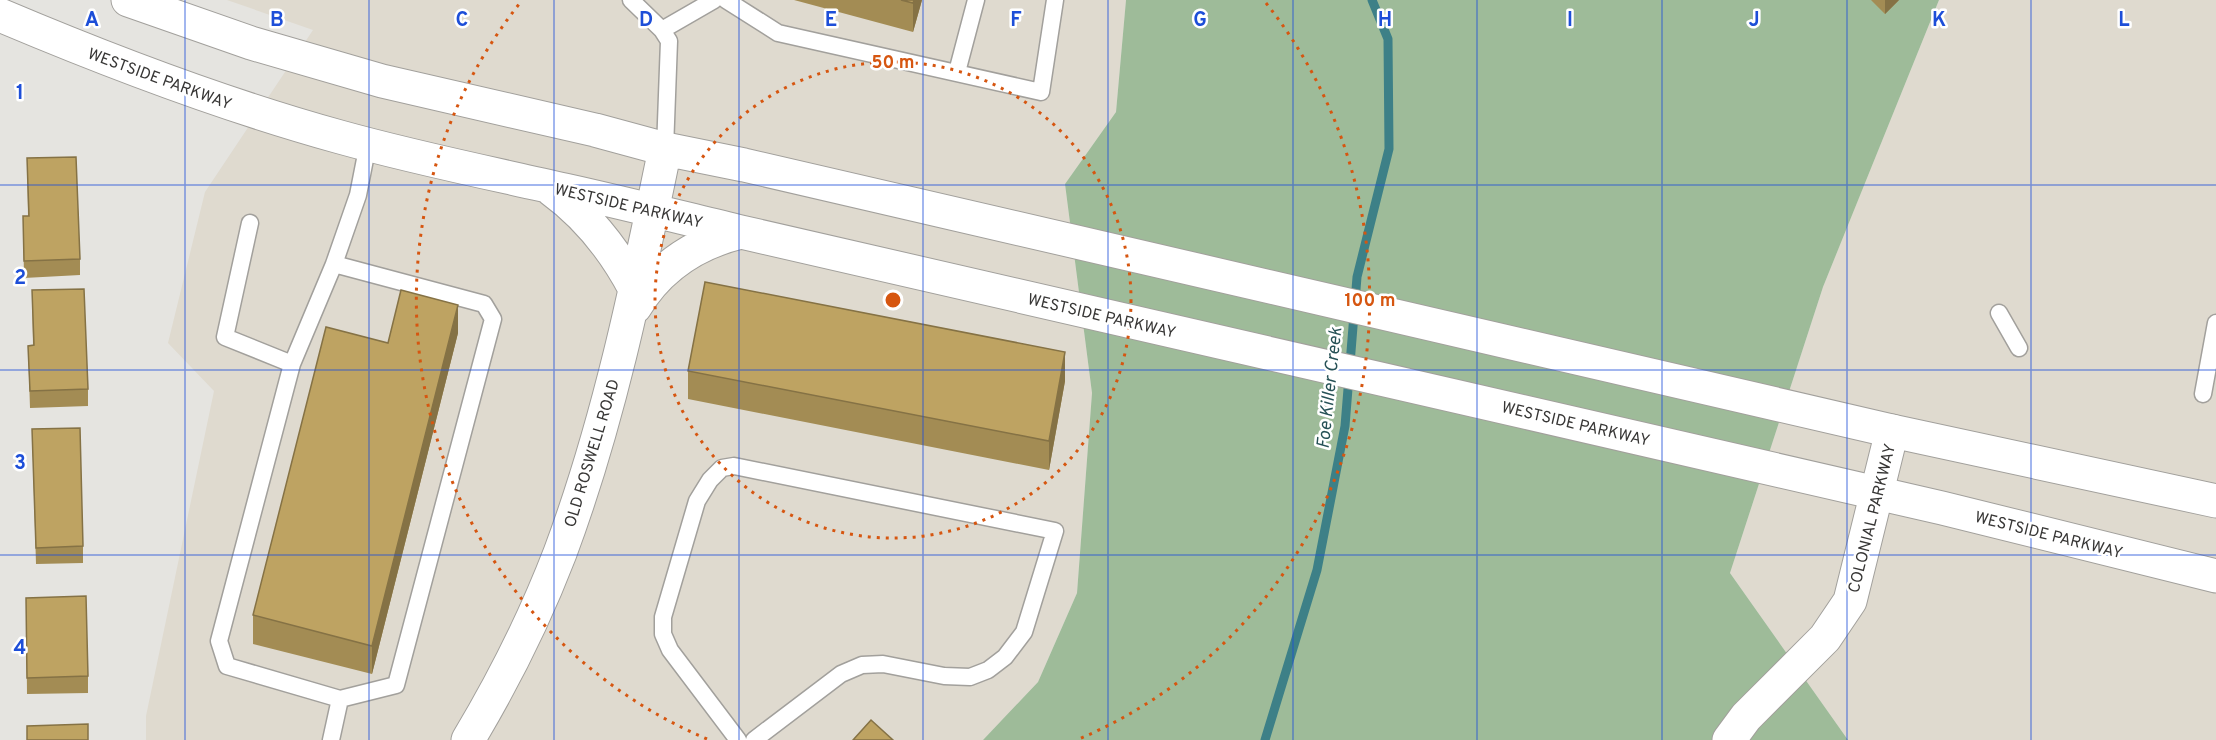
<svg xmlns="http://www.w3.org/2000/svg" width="2216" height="740" font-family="Overpass,sans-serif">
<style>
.built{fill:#dfdacf}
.green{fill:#9ebb99}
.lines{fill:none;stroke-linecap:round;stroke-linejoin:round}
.stream{stroke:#3d8087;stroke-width:9}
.lane-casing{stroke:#a2a09c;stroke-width:19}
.street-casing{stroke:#a2a09c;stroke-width:35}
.secondary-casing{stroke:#a2a09c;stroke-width:35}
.lane{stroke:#fff;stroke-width:16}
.street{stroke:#fff;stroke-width:33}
.secondary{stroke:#fff;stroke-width:33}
.wall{fill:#a38c54}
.shaded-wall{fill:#857245}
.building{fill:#bea362;stroke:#857245;stroke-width:1.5}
.grid{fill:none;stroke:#1d4ed8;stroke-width:1.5;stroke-opacity:0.55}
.ring{fill:none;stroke:#d65610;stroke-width:3;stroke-dasharray:3 6}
.labels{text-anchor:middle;stroke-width:5;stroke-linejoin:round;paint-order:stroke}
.street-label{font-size:16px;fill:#373635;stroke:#fff}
.water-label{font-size:18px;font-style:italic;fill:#265156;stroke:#fff}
.grid-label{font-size:20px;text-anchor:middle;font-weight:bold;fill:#1d4ed8;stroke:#fff;stroke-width:5;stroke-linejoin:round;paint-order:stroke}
.centre{fill:#d65610;stroke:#fff;stroke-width:3}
.ring-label{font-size:18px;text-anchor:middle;font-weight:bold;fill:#d65610;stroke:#fff;stroke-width:5;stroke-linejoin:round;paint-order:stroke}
</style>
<rect width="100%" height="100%" fill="#e5e4e0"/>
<path class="built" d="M227,0H1126L1116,112L1065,184L1092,393L1077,593L1038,682L983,740H146V716L214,391L168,343L205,192L313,30Z
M1939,0H2216V740H1848L1730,573L1823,287Z"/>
<path class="green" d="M1126,0H1939L1823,287L1730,573L1848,740H983L1038,682L1077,593L1092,393L1065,184L1116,112Z"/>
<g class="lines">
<path class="stream" d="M1265,740L1317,570L1345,426L1357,277L1389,149L1388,39L1372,0"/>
<defs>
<path id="lane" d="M631,0L662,30L669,41L665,149
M726,0L778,33L1041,92L1055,0
M662,30L714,0
M957,72L976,0
M250,223L225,337L292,364
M334,264L484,304L493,319L396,685L340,699L227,666L219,641L292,364Z
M334,264L358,195L368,144
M1999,313L2019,348
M2203,394L2216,323
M331,740L340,699
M738,740L670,650L663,634V617L697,501L710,480L722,468L734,466L1055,531L1024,632L1005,657L988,670L970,677L944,676L883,664L862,665L841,674L754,740"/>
<path id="street" d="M1729,740L1746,717L1825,638L1850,601L1892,431"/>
<path id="secondary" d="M128,0L251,43L382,81L595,130L665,149L744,165L1892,431L2216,501
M0,15C111,62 224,105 340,137C415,158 490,173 565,190C624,203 683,218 741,232L1942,508L2216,576
M551,189C588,216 614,249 635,289
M635,307C659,267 696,243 741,232
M468,740C504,680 535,618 560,553C609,422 637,285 665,149"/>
</defs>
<use href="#lane" class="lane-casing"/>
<use href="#street" class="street-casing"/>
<use href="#secondary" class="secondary-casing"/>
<use href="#lane" class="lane"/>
<use href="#street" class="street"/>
<use href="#secondary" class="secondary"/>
</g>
<path class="wall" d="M794,0H922L913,32Z
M1871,0H1899L1885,14Z
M27,158L80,259V275L24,278L23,216H28Z
M32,290L88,389V406L30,408L28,346L33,345Z
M458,333L372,674L253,644V615L388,343Z
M688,371L1065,381L1049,470L688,399Z
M32,429L83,546V563L36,564Z
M26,598L88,676V693L27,694Z"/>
<path class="shaded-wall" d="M914,0H922L913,32V3Z
M1885,0H1899L1885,14Z
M458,305V333L372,674V646Z
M1065,352V381L1049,470V441Z"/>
<path class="building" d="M901,0H914L913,3Z
M76,157L80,259L24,261L23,216H29L27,158Z
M705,282L1065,352L1049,441L688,371Z
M84,289L88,389L30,391L28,346L34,345L32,290Z
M401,290L458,305L372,646L253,615L326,327L388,343Z
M80,428L83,546L36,548L32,429Z
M86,596L88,676L27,678L26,598Z
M871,720L893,740H853Z
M88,724V740H27V726Z"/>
<path class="grid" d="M185,0V740M369,0V740M554,0V740M739,0V740M923,0V740M1108,0V740M1293,0V740M1477,0V740M1662,0V740M1847,0V740M2031,0V740M0,185H2216M0,370H2216M0,555H2216"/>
<g class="ring">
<circle cx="893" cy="300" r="238"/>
<path d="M707 739A477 477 0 0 1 520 3M1266 3A477 477 0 0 1 1079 739"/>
</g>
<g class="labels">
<g class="street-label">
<text transform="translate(160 78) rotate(20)" y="6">WESTSIDE PARKWAY</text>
<text transform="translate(629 205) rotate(13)" y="6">WESTSIDE PARKWAY</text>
<text transform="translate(1102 315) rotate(13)" y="6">WESTSIDE PARKWAY</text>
<text transform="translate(1576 423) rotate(13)" y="6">WESTSIDE PARKWAY</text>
<text transform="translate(591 453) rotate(-73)" y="6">OLD ROSWELL ROAD</text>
<text transform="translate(1871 518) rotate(-76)" y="6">COLONIAL PARKWAY</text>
<text transform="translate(2049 534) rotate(14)" y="6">WESTSIDE PARKWAY</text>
</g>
<g class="water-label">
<text transform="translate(1329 388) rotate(-84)" y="6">Foe Killer Creek</text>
</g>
</g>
<g class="grid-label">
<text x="92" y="26">A</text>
<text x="277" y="26">B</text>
<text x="462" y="26">C</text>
<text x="646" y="26">D</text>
<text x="831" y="26">E</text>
<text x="1016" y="26">F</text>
<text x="1200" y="26">G</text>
<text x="1385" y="26">H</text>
<text x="1570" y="26">I</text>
<text x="1754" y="26">J</text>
<text x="1939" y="26">K</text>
<text x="2124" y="26">L</text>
<text x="20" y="99">1</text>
<text x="20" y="284">2</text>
<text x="20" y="469">3</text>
<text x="20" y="654">4</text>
</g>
<circle cx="893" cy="300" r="9" class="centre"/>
<g class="ring-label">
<text x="893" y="68">50 m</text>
<text x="1370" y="306">100 m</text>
</g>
</svg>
